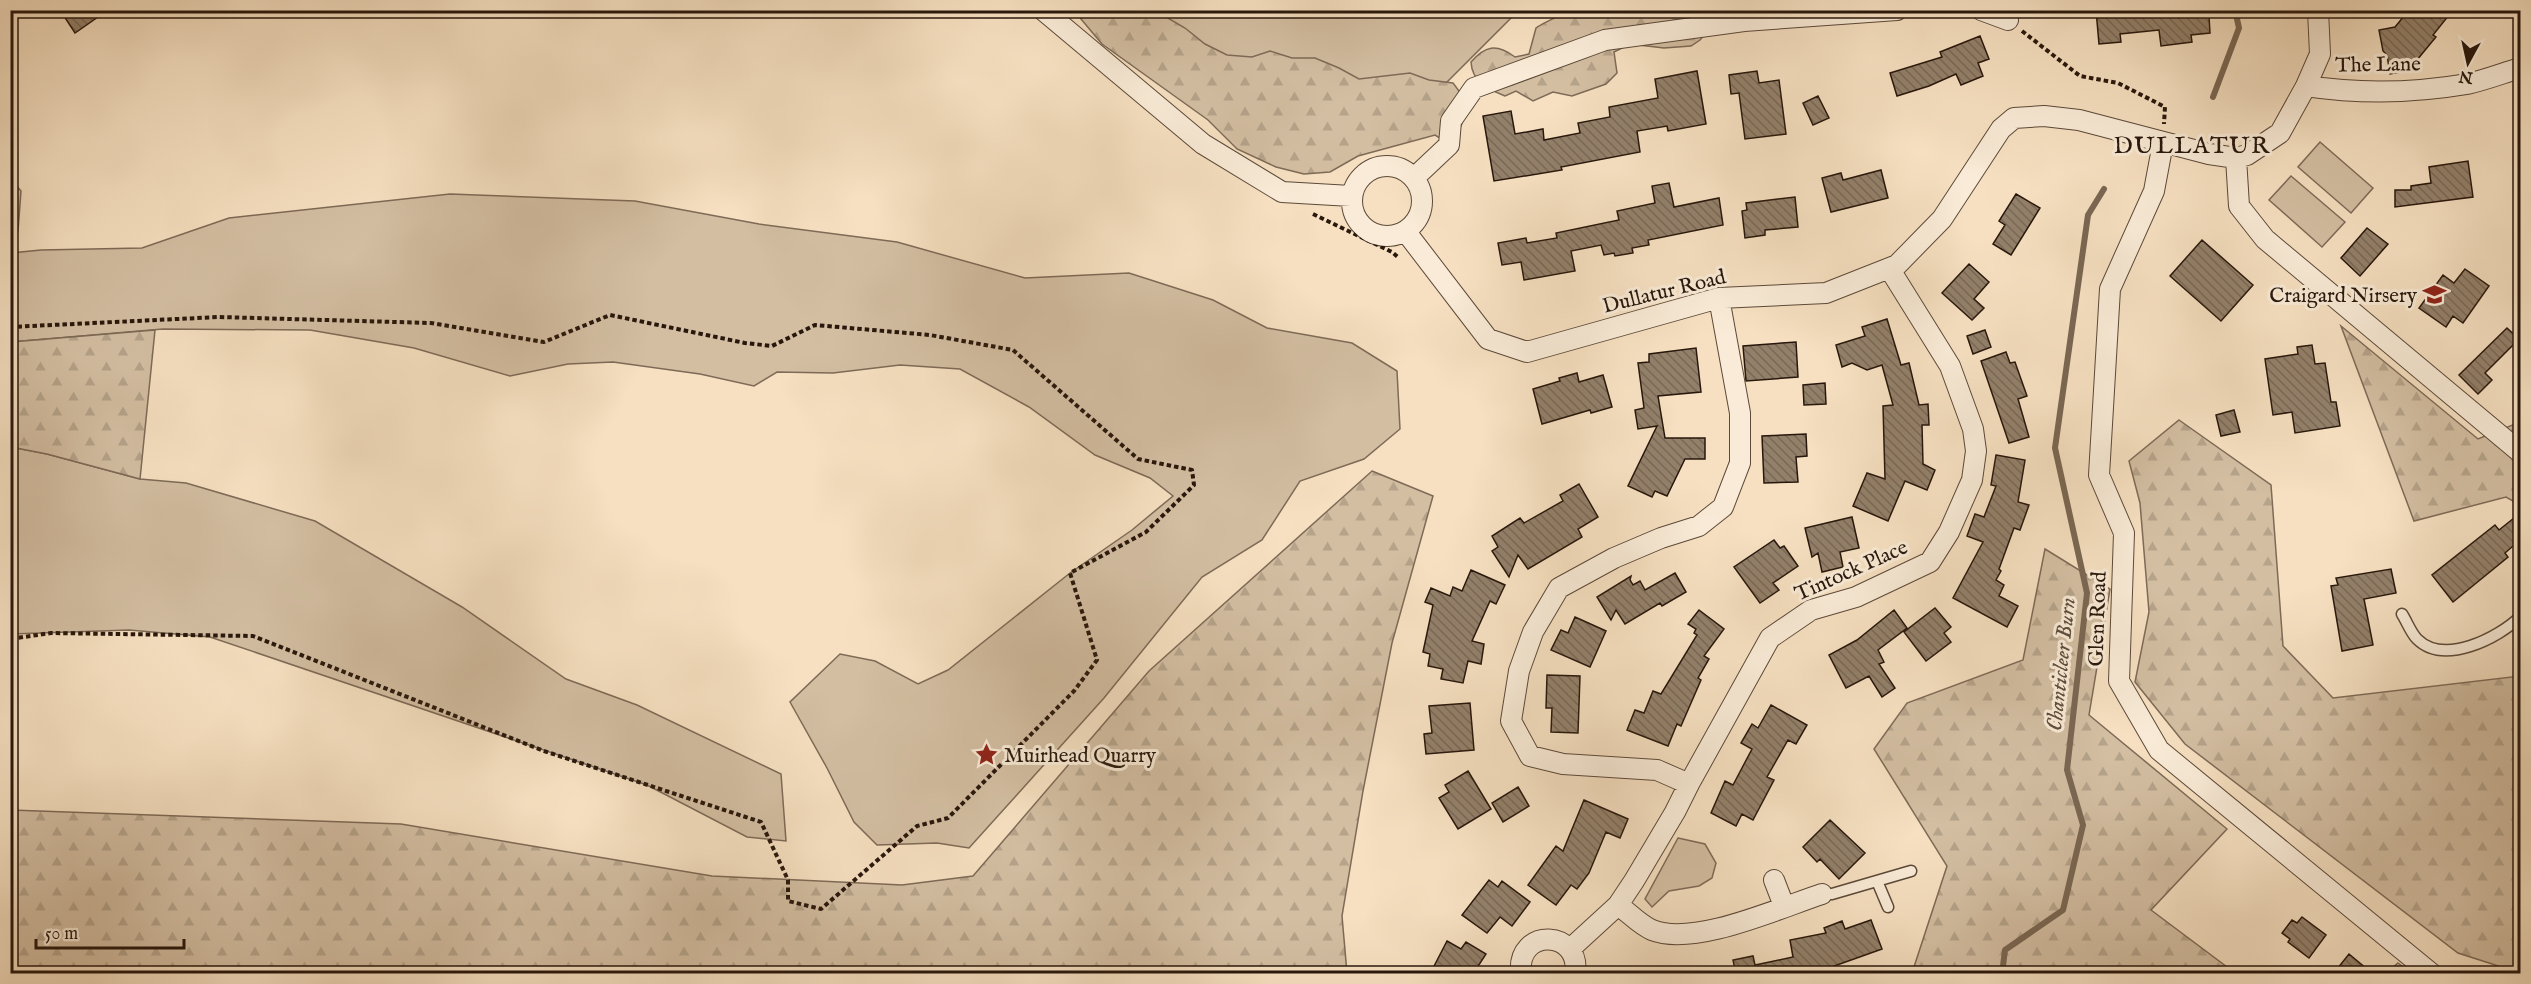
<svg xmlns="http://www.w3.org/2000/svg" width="2531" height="984" font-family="'IM FELL English',serif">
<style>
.green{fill:#d3bea2;stroke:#7e6a57;stroke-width:1.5}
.forest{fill:url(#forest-firs);stroke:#7e6a57;stroke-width:1.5}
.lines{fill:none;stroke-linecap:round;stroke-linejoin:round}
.stream{stroke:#7a6753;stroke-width:6}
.building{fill:url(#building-back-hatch);stroke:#28170c;stroke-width:1.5}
.lane-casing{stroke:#5c4939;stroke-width:13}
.street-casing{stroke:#5c4939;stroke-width:22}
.path{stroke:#28170c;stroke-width:4;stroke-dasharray:4.5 3;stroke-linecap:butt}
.lane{stroke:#f9ebd7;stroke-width:10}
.street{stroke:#f9ebd7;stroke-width:20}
.labels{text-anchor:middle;stroke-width:6;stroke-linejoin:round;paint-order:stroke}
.street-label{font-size:21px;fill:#28170c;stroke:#f9ebd7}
.poi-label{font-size:21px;fill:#28170c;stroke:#f9ebd7;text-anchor:end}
.water-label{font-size:22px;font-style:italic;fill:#5e4c3c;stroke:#f9ebd7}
.quarter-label{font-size:24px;letter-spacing:1.5px;fill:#28170c;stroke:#f9ebd7}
</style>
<defs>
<pattern id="forest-firs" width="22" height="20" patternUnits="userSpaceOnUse" patternTransform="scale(1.5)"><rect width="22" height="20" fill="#d3bea2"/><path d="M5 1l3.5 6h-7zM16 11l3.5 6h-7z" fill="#b5a38a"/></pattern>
<pattern id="building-back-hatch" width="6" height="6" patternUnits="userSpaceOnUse" patternTransform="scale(1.5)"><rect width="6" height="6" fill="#93806a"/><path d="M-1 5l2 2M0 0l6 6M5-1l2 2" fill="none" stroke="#786856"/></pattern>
</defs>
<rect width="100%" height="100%" fill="#f6e0c1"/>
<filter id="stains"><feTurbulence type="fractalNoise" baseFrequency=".00333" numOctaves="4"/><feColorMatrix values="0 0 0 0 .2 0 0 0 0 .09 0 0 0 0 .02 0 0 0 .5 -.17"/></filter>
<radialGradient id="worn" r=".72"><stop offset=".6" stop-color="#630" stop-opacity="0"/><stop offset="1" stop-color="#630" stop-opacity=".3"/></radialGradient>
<path class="green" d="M1070,11H1518L1401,128L1279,148Z
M2320,142L2373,188L2351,213L2298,167Z
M2291,176L2345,222L2322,247L2269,200Z
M10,178L21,191L18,231L11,233Z
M450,194L635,201L759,224L897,242L1025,278L1129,273L1213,300L1267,328L1352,343L1397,371L1400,429L1364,459L1300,481L1262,540L1202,577L1104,698L969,848L937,843L877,845L854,822L827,768L790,702L840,654L875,661L918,684L948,670L1070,573L1132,530L1173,496L1150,478L1095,455L1029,407L960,369L900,365L833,373L777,372L754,386L700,374L613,362L568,364L510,376L414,348L310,330L163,329L11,342V253L41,250L142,248L229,218Z
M10,447L47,454L140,479L186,483L315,521L462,607L566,679L637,705L781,774L786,841L747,837L647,785L210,637L129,630L11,634Z
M1678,838L1705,844L1716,863L1712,878L1699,886L1669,891L1652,907L1645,899Z"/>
<path class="forest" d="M1082,11H1156L1185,28L1205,44L1227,55L1252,57L1270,51L1292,58H1315L1339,68L1359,79L1410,73L1429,80L1453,83C1470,103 1467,118 1454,139L1443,140L1435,135L1358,156L1330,172L1304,174L1276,167L1237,149L1208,120L1102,44L1081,19Z
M1564,11H1688L1692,16L1713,13L1718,20L1700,40L1691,46L1664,48L1630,44L1614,52L1617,73L1606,84L1572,96L1553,92L1533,101L1516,91L1505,96C1488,89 1472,82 1471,62C1485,46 1496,43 1515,57L1529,54L1536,28C1544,22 1558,18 1564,11Z
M2341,326L2478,439L2520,422V505L2506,497L2414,521Z
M155,330L140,479L47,454L11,447V342Z
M2179,420L2271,485L2283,646L2333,698L2520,676V973L2458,953L2185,744L2135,682L2149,612L2140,503L2129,461Z
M1372,471L1433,496L1392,643L1363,791L1342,916L1347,973H11V810L401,824L712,876L902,885L973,876L1149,671Z
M2045,549L2110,589L2089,715L2227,829L2151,910L2235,973H1908L1913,970L1947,866L1874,749L1907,703L2023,660Z
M2398,963L2411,973H2386Z"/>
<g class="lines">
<path class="stream" d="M2213,97L2239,28L2235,10
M2002,974L2005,950L2063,910L2083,825L2067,770L2087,593L2055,448L2088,215L2104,189"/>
</g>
<path class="building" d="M60,10H108L75,33Z
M2096,10H2201L2202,17L2209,16L2210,33L2191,35L2192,42L2161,46L2159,30L2120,34L2121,42L2099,44Z
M2409,10H2453L2433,35L2436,37L2412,66L2413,70L2390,74L2387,55L2383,51L2379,30L2395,27Z
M1980,36L1989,59L1978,63L1983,76L1961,85L1956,74L1929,86L1897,96L1890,73L1942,57L1940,52Z
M1697,71L1706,124L1668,131L1667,126L1637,131L1640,152L1561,167L1562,170L1494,181L1483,116L1511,111L1515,134L1543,129L1544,140L1580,133L1578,123L1610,117L1609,107L1658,98L1655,79Z
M1757,71L1759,83L1779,80L1786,134L1745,139L1739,93L1731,94L1729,75Z
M1818,96L1829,118L1813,125L1803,103Z
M2468,161L2473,197L2395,207V190H2411V186L2431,183L2429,167Z
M1881,170L1888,198L1831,212L1822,178L1841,173L1843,180Z
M1669,183L1674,207L1719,198L1723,225L1648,240L1649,245L1632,248L1633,253L1615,256L1614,253L1604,255L1601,245L1571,251L1575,271L1524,280L1521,262L1502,265L1498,243L1526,238L1527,243L1557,238L1556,233L1619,220L1617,211L1655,203L1652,186Z
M2016,194L2040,208L2011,255L1993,244L2005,225L1999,221Z
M1795,197L1798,227L1765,230V235L1745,238L1742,211L1747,210L1746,203Z
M2367,228L2388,244L2360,276L2341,258Z
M2202,240L2253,285L2221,321L2170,276Z
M1969,264L1989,282L1974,299L1984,308L1972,320L1942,293Z
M2465,269L2489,286L2463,323L2453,316L2446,327L2419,308L2443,275L2454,283Z
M1887,319L1901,365L1909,363L1919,405L1928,404L1929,425H1922L1923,464L1935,470L1927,490L1905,481L1888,521L1853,506L1867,473L1885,479L1883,406L1893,405L1882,365L1867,370L1852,363L1842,367L1836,345L1865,336L1862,327Z
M2507,328L2519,339L2485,373L2492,380L2478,394L2459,375Z
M1985,330L1991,347L1973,354L1967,336Z
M1796,342L1798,377L1746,381L1743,346Z
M2312,345L2315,364L2325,363L2331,402H2336L2340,426L2295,433L2292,412L2273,415L2265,359L2298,354L2297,347Z
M1696,348L1701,392L1658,396L1665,438H1705V459H1685L1667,496L1655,491L1652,497L1628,486L1657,426L1638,429L1635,410L1644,408L1638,363L1649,362V354Z
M2006,352L2010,363L2015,362L2027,396L2018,399L2029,437L2009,443L1981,361Z
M1577,373L1579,382L1603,375L1612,407L1591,413L1590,410L1542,424L1533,389L1560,381L1559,378Z
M1825,383L1826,404L1804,405L1803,385Z
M2234,410L2240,432L2221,436L2216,415Z
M1806,434L1807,456L1796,457L1798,482L1764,483L1762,436Z
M1996,455L2025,460L2018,502L2029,505L2020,530L2014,528L1999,569L2001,571L1996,580L2004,585L1999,596L2018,606L2007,627L1953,598L1983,542L1967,536L1975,514L1984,517L1996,486L1991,485Z
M1579,484L1598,517L1578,529L1582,537L1528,569L1518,555L1509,577L1492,551L1498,547L1492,536L1520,518L1524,523L1563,501L1560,495Z
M1852,517L1859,548L1840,552L1843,567L1822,572L1818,553L1812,557L1805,528Z
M2514,518L2520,526V540L2505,553L2508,557L2453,602L2432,575L2495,525L2499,530Z
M1774,540L1780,548L1784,546L1798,566L1773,583L1779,590L1760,603L1734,567Z
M2391,569L2396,593L2364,599L2373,645L2342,651L2331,586L2338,585L2336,578Z
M1471,570L1505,585L1496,604L1490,601L1472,641L1484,644L1481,664L1468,661L1463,683L1441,679L1443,669L1428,666L1430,654L1423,652L1433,605L1425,602L1431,588L1450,596L1453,587L1462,591Z
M1675,573L1686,592L1662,606L1660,603L1625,624L1616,610L1611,620L1597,597L1631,576L1630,580L1633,585L1640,581L1645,590Z
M1935,608L1951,627L1944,633L1951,642L1926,661L1904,632Z
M1699,610L1724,629L1704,656L1709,659L1698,678L1701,680L1681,726L1677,724L1668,746L1627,730L1635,710L1644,713L1653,691L1661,694L1697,635L1694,633L1696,629L1688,624Z
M1894,610L1907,628L1878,650L1884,662L1879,664L1895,688L1882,697L1869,676L1846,688L1829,655L1857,640Z
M1575,617L1606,631L1590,667L1551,650L1561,630L1568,633Z
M1547,675L1580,676L1578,733L1551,732L1552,708H1546Z
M1470,703L1474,750L1426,754L1424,734L1432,733L1429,706Z
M1771,705L1807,725L1796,744L1788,740L1767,777L1774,780L1753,820L1742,814L1736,826L1711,813L1725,781L1733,785L1752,749L1741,743L1752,724L1758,728Z
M1468,771L1491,809L1458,829L1439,798L1449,792L1445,785Z
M1518,787L1529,806L1503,822L1492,803Z
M1584,800L1628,819L1620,838L1606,832L1589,873L1577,889L1571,885L1556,905L1528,885L1556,846L1563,851Z
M1830,820L1865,853L1839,879L1820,859L1817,862L1803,847Z
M1489,880L1498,887L1502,881L1530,902L1512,926L1500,917L1487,933L1462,915Z
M2302,917L2326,935L2309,958L2288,942L2290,939L2282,933L2292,920L2297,923Z
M1871,920L1882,949L1823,970L1824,974H1736L1733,960L1753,956L1755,965L1793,957L1790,940L1826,933L1824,928L1842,921L1845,929Z
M1447,941L1461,949L1466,942L1486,954L1473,974H1430Z
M2349,954L2373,974H2333Z"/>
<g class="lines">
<defs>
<path id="lane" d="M2402,614C2407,622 2411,633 2417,639C2444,666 2498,638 2520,617
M1877,881L1888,907
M1822,894H1832L1911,871"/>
<path id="street" d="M1043,10L1203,144L1282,192L1351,196
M1981,10L2008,20
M2306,86C2359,94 2414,93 2467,84C2485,80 2503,73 2520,68
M2163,143L2154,191L2110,289L2099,475L2124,533L2119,681L2159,750L2432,974
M2236,158L2239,206L2265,239L2520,452
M1352 201a35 35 0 1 1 70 0a35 35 0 1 1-70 0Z
M1414,178L1449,145L1451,121L1474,88L1605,40L1744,21L1897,10
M1406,232L1488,339L1527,352L1719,298L1826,293L1897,265L1942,219L2001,129L2014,118L2044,116L2079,120L2209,154L2236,158L2247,155L2280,133L2306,86L2320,54L2318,10
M1689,784L1657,770L1563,764L1530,756L1511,721L1519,671L1533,632L1559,588L1614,558L1661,538L1699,526L1723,507L1740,463V413L1719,298
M1774,880L1784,906
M1618,905C1628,912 1640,925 1652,930C1694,947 1779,908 1822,894
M1570,949L1618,905L1634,881L1675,812L1689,784L1770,638L1811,610L1856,597L1930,562L1949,532L1972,480L1976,451L1973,429L1950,366L1889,268
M1521,974C1516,926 1582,930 1575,974"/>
</defs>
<use href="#lane" class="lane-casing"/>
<use href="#street" class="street-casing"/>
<path class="path" d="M2022,31L2080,76L2118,83L2165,107L2164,124
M1313,214L1392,252L1399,258
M10,327L219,317L431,323L544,342L610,315L745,343L772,346L815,325L930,335L1013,350L1138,459L1192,470L1194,485L1146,532L1070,573L1097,660L1074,691L948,818L917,826L821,909L788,901V880L761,822L544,751L253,636L51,633L10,639"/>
<use href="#lane" class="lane"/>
<use href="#street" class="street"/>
</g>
<defs>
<symbol id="school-bare" viewBox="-9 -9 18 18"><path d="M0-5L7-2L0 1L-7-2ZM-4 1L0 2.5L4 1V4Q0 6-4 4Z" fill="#8f2418" stroke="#f9ebd7" stroke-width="2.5" paint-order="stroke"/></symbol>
<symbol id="sight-bare" viewBox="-9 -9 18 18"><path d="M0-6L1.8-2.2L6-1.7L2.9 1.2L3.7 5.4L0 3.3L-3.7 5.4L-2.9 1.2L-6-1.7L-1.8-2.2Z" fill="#8f2418" stroke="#f9ebd7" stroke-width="2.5" paint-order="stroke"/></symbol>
</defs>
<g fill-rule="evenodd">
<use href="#school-bare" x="2418" y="278" width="33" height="33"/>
<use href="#sight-bare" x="970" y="738" width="33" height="33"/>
</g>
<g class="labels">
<g class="street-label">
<text transform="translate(2378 64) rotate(-1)" y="7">The Lane</text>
<text transform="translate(1664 291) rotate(-14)" y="7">Dullatur Road</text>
<text transform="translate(1851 570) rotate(-24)" y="7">Tintock Place</text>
<text transform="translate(2097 619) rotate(-88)" y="7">Glen Road</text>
</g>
<g class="poi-label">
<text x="2417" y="302">Craigard Nirsery</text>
<text x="1004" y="762" text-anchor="start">Muirhead Quarry</text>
</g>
<g class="water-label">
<text transform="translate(2060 664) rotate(-84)" y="8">Chanticleer Burn</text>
</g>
<g class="quarter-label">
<text x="2192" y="153">DULLATUR</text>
</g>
</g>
<rect width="2531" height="984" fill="none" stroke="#f6e0c1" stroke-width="36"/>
<rect x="12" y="12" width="2507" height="960" fill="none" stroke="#28170c" stroke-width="3"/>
<rect x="18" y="18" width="2495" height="948" fill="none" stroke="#28170c" stroke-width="1.5"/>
<g transform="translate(2468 63) rotate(188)" stroke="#f9ebd7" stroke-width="4.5" paint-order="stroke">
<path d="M0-4.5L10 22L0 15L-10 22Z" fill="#28170c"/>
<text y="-9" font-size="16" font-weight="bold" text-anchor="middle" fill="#28170c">N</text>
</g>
<path d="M36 939v9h148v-9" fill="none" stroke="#28170c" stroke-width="3"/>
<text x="45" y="939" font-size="18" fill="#28170c" stroke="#f9ebd7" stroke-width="4.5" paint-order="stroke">50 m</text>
<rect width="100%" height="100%" filter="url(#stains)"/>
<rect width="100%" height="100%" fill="url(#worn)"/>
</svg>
